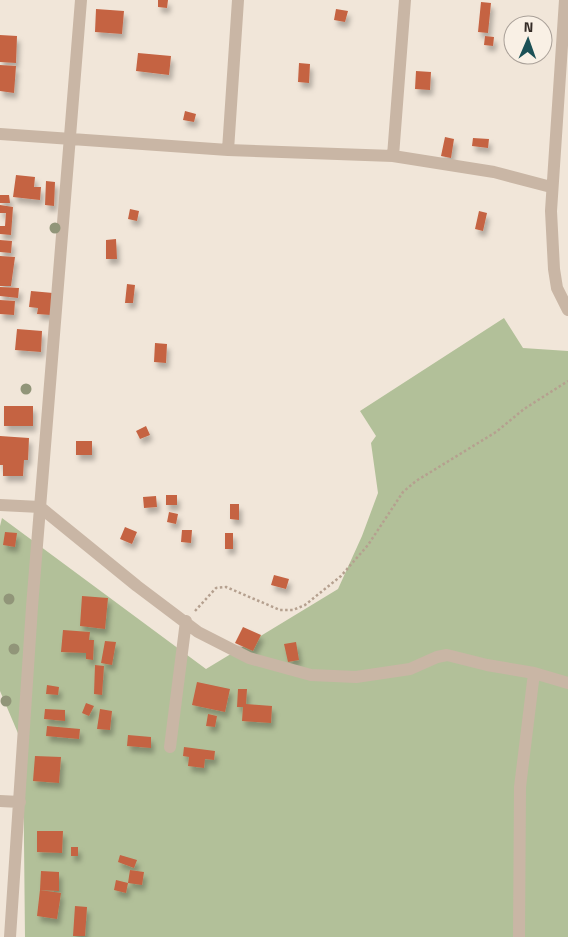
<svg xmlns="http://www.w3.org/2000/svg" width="568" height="937" font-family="'Titillium Web',sans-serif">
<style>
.green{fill:#b2c099}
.building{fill:#c56342;filter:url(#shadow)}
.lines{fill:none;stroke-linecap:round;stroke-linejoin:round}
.path{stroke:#b5a08f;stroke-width:2.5;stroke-dasharray:2.5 2.5;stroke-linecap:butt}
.minor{stroke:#c9b6a5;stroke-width:12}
.tree{fill:#919579}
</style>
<defs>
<filter id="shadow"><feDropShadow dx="3" dy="5.5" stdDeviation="2.5" flood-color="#0004"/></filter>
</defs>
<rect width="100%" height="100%" fill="#f1e6d9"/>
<path class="green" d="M504,318L523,348L568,351V937H25L23,745L0,691V526L2,518L206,669L338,589L362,536L378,493L371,443L376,436L360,411Z"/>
<path class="building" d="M158,0H168L167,8L158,7Z
M481,2L491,3L488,33L478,32Z
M96,9L124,11L122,34L95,32Z
M336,9L348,11L345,22L334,20Z
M0,35L17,36L16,63L0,62Z
M485,36L494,37L493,46L484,45Z
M138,53L171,56L169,75L136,71Z
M299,63L310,64L309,83L298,82Z
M0,65L16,66L14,93L0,91Z
M416,71L431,72L430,90L415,89Z
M185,111L196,114L194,122L183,120Z
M445,137L454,139L451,158L441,156Z
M473,138L489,139L488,148L472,146Z
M16,175L35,177L34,187H41L40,200L13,197Z
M46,181L55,182L54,206L45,205Z
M0,195H9L10,203H0Z
M0,205L13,207L11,235L0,234V226H5L6,213H0Z
M130,209L139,211L137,221L128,219Z
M479,211L487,213L483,231L475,229Z
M116,239L117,259H106V240Z
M0,240L12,241L11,253L0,252Z
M0,256L15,257L11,286H0Z
M127,284L135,285L133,303H125Z
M0,287L19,288L18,298L0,296Z
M31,291L53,293L51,315L37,314L38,308L29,307Z
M0,300L15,301L14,315L0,314Z
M17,329L42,331L41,352L15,350Z
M155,343L167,344L166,363L154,362Z
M4,406H33V426H4Z
M146,426L150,435L140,439L136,431Z
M0,436L29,438L28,460H24L23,476H3V465H0Z
M76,441H92V455H76Z
M166,495H177V505H166Z
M156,496L157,507L144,508L143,497Z
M230,504H239V520L230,519Z
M169,512L178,514L176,524L167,522Z
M125,527L137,532L132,544L120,539Z
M182,530H192L191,543L181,542Z
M5,532L17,533L15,547L3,545Z
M225,533H233V549H225Z
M274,575L289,579L286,589L271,585Z
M82,596L108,598L105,629L80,626Z
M243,627L261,635L253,651L235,643Z
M63,630L90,632L89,640H94L93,660L86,659V653L61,652Z
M105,641L116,642L112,665L101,663Z
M296,642L299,660L288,662L284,644Z
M95,665L104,666L102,695L94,694Z
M197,682L230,689L225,712L192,705Z
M47,685L59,687L58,695L46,694Z
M238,689H247L246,704L272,706L271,723L242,721L243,707H237Z
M86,703L94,706L89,716L82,713Z
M45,709L65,710V721L44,719Z
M100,709L112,711L110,730L97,729Z
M208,714L217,716L215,727L206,726Z
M47,726L80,729L79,739L46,736Z
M128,735L151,737V748L127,746Z
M184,747L215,751L214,760L205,759L204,768L188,766L189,757L183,756Z
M35,756L61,757L59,783L33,781Z
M37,831H63L62,853L37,852Z
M71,847H78V856H71Z
M120,855L137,860L134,868L118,862Z
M130,870L144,872L142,885L128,883Z
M41,871L59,872V891L40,890Z
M116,880L128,883L126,893L114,890Z
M40,890L61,893L57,919L37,916Z
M75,906L87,907L85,936H73Z"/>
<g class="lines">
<path class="path" d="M195,611L216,588L226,587L280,610H293L305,605L341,576L368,545L403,492L416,481L496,432L524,409L568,381"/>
<path class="minor" d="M565,0L551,211L554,269L557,288L568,310
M0,134L228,150L393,156L494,172L551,187
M228,150L238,0
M393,156L405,0
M0,505L40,507L137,586L198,632L249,658L311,675L356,677L410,669L437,657L447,655L487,665L534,673L568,683
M170,747L186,621
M0,801L20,802
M10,937L32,607L81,0
M519,937L520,787L534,673"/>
</g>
<g class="tree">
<circle cx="55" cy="228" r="5.5"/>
<circle cx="26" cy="389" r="5.5"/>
<circle cx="9" cy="599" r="5.5"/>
<circle cx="14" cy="649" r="5.5"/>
<circle cx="6" cy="701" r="5.5"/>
</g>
<g transform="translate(528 40) rotate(2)"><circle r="24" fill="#f9f0e5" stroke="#aaa199"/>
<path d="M0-4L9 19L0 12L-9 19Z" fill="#1c5156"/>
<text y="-8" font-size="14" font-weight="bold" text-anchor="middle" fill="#342b26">N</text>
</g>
</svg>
